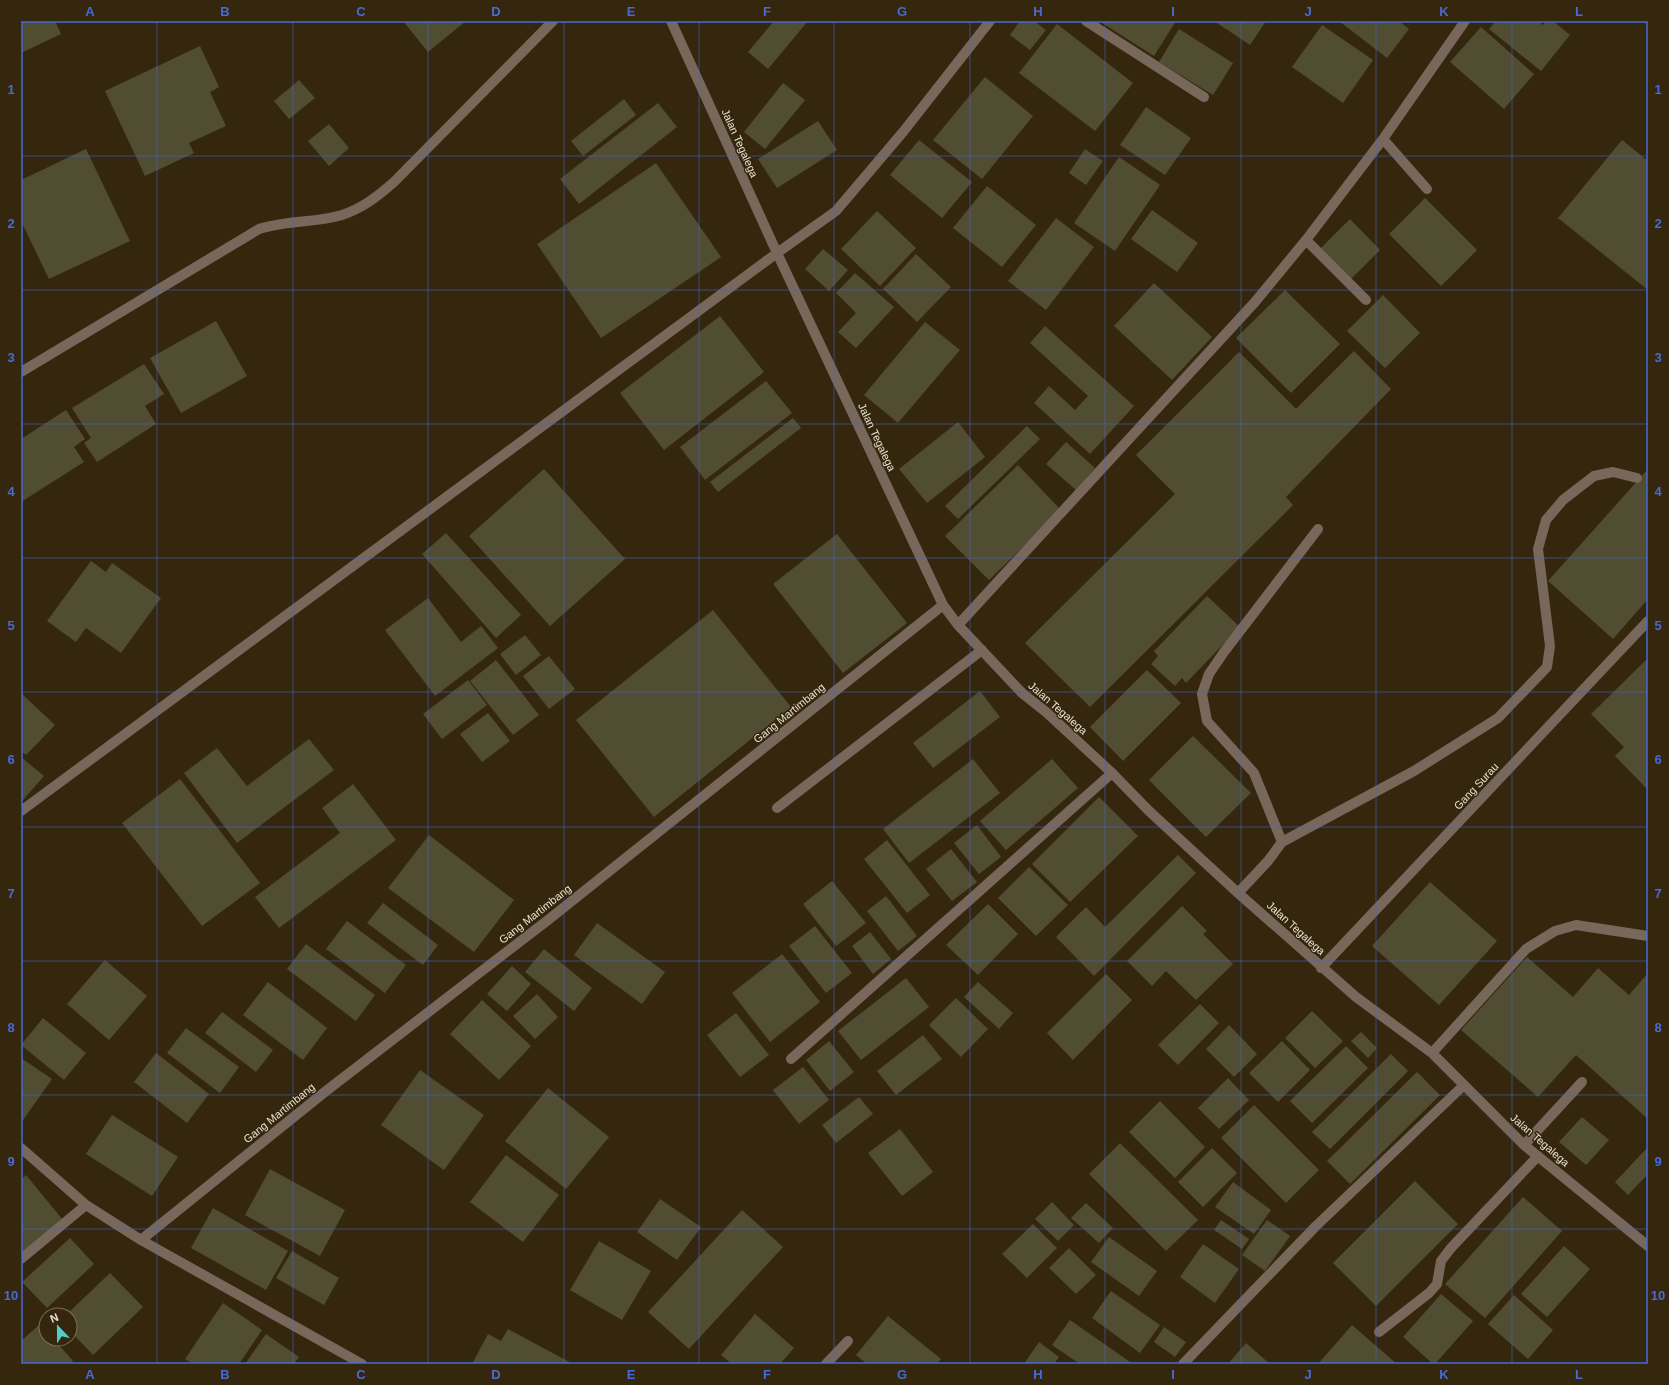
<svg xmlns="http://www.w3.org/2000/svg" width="1669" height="1385" font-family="Helvetica,sans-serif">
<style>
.building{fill:#514d32}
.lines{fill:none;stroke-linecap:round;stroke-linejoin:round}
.minor{stroke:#78675b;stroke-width:10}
.grid{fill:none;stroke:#466bd7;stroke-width:1;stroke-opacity:0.55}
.labels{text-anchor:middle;stroke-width:3;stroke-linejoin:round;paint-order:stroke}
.street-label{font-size:11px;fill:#eae1d3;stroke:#35270e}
.neatline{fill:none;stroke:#466bd7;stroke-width:1.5}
.grid-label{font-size:13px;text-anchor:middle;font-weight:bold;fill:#466bd7}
</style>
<rect width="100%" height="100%" fill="#35270e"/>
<path class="building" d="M21,21H55L61,34L21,53Z
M403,21H466L428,52Z
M774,21H808L768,69L748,52Z
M1020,21H1034L1046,30L1030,50L1010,35Z
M1099,21H1176L1154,56Z
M1214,21H1266L1250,45Z
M1339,21H1399L1409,29L1387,58Z
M1496,21H1538L1543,25L1546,21H1553L1570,35L1541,71L1489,29Z
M1057,24L1133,83L1095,131L1019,73Z
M1322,25L1373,60L1343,103L1292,67Z
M1481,27L1534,74L1504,109L1450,62Z
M1179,29L1233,63L1213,95L1159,62Z
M200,46L219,87L210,92L226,126L189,143L194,153L145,176L105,91Z
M985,77L1033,116L982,179L933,140Z
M299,80L315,98L289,119L274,101Z
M783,83L805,100L765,149L744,132Z
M624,99L636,115L583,156L571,141Z
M658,103L677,127L579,204L560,179Z
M1146,107L1191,138L1165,175L1120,145Z
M818,121L837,150L777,188L758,159Z
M329,124L349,148L329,166L308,141Z
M919,140L972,182L942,218L890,175Z
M1622,140L1648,161V290L1558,218Z
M86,149L130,241L49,279L21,221V180Z
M1085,149L1103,161L1086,185L1069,173Z
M1119,157L1160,185L1115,251L1074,223Z
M656,163L721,257L601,338L537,244Z
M987,186L1036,225L1002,267L953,228Z
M1425,198L1477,250L1441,286L1389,234Z
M1152,210L1198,243L1177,272L1131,239Z
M877,211L916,248L880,286L841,249Z
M1056,218L1094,247L1046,310L1008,281Z
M1350,219L1380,250L1351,279L1320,249Z
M823,249L848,270L829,291L805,269Z
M916,254L951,287L917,322L883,289Z
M855,273L894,307L856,348L838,332L856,313L836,293Z
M1154,283L1212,337L1172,380L1114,326Z
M1285,290L1340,344L1291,393L1236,338Z
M1383,295L1420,333L1385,368L1347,331Z
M720,316L764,372L664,450L620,393Z
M216,321L247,376L181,413L150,358Z
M925,322L960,350L898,423L864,395Z
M1045,326L1134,406L1090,454L1034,403L1049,386L1075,410L1088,396L1030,343Z
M1354,351L1391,389L1286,497L1293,505L1090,707L1025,643L1175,494L1136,455L1239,352L1296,409Z
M144,364L164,394L145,406L156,424L97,462L84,443L91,438L72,408Z
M766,381L792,413L705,480L680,447Z
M66,410L85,439L74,447L84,462L21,502V439Z
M793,418L801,428L718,492L710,482Z
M958,422L985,457L927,503L899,469Z
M1027,426L1040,439L958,519L945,506Z
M1066,442L1095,468L1076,490L1046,464Z
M1018,465L1061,510L989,580L945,536Z
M544,469L625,559L550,626L469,536Z
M1648,469V599L1613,639L1548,581Z
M446,533L521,615L496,638L422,554Z
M837,534L907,623L843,673L773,584Z
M91,561L106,572L112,563L161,598L121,653L86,628L76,642L47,621Z
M1207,596L1240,627L1186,683L1182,678L1175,686L1151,664L1158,656L1154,651Z
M428,598L461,642L481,626L498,648L435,696L385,630Z
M713,610L791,707L654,817L576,720Z
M525,635L541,655L516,675L500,654Z
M549,656L575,689L549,709L523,676Z
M1648,658V790L1615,756L1624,747L1591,714Z
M496,660L539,715L513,735L470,681Z
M1147,670L1181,703L1123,761L1090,727Z
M468,680L487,705L442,739L423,714Z
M980,691L1000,717L933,768L913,743Z
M21,693L55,725L26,755L21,751Z
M488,713L510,741L482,762L460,734Z
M1193,736L1251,793L1206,837L1149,780Z
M309,739L334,770L237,843L184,773L217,748L247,786Z
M21,757L44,776L23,800L21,799Z
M973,759L1000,793L909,863L883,829Z
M1052,759L1078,788L1006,850L980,821Z
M180,779L260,883L202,926L122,823Z
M353,784L396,840L279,928L255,897L340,833L322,808Z
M1099,797L1138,836L1070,902L1032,864Z
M977,825L1001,857L979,874L954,843Z
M429,835L514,900L474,952L388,888Z
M887,840L930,895L907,913L864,859Z
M951,849L977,882L952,901L926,869Z
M1178,855L1196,873L1094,976L1056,937L1086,907L1105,927Z
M1029,867L1068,905L1036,936L998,898Z
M832,881L866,923L836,946L803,904Z
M1430,882L1497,941L1439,1005L1372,946Z
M886,896L917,936L898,951L867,911Z
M383,903L438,945L423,965L367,923Z
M988,904L1018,934L978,975L946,945Z
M1182,906L1207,931L1203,934L1233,964L1196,1000L1166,971L1152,986L1127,961Z
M347,921L406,965L385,993L326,949Z
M597,923L665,972L642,1004L574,955Z
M815,926L852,973L826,993L789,946Z
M870,932L891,959L873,974L852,946Z
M306,944L375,995L356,1021L287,969Z
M544,949L592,988L574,1011L525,972Z
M782,954L820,1002L770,1042L732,993Z
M1527,957L1573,997L1598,968L1629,995L1648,973V1119L1576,1055L1538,1097L1461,1030Z
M105,960L147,996L109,1040L67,1004Z
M512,966L531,984L507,1011L487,994Z
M1106,974L1132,1000L1073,1060L1047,1033Z
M906,978L929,1007L861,1060L838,1031Z
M268,982L327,1028L303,1060L243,1015Z
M978,982L1013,1013L999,1029L964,997Z
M537,994L558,1017L535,1039L513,1016Z
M956,998L988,1029L961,1057L929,1025Z
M482,1000L531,1046L499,1080L450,1034Z
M1200,1004L1219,1023L1178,1065L1158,1045Z
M1312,1011L1343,1041L1315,1068L1285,1038Z
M222,1012L273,1050L256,1072L205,1033Z
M736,1013L769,1055L740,1077L707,1035Z
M43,1018L86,1053L64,1080L21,1045Z
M1229,1025L1257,1054L1234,1077L1206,1049Z
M186,1028L239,1067L220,1093L167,1053Z
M1361,1032L1377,1048L1368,1058L1351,1041Z
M923,1035L942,1059L896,1095L877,1071Z
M829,1041L854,1072L830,1091L806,1060Z
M1282,1041L1310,1070L1278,1102L1249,1073Z
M1346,1046L1368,1068L1312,1123L1290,1101Z
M156,1053L209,1094L187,1123L134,1082Z
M1391,1054L1408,1071L1330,1149L1312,1132Z
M21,1058L52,1079L21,1123Z
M803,1067L829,1100L799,1124L773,1090Z
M420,1070L484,1115L444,1170L381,1125Z
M1417,1072L1440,1095L1350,1184L1327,1161Z
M1228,1078L1249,1100L1219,1129L1198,1108Z
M548,1088L609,1137L566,1189L505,1141Z
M859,1097L873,1114L836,1143L822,1125Z
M1160,1101L1205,1147L1175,1178L1129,1132Z
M1254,1105L1319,1170L1286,1203L1221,1138Z
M112,1115L178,1157L152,1196L86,1154Z
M1582,1117L1609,1140L1586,1165L1559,1142Z
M900,1129L933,1172L902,1196L868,1153Z
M1120,1143L1198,1220L1166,1251L1089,1174Z
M1648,1147V1174L1628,1195L1615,1182Z
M1212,1148L1237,1173L1203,1207L1178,1182Z
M506,1155L559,1195L523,1242L470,1202Z
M270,1169L345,1210L320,1256L245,1215Z
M26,1175L63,1220L21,1253V1180Z
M1415,1181L1458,1224L1376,1306L1333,1263Z
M1233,1182L1271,1210L1254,1234L1215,1207Z
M1523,1197L1562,1231L1485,1318L1445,1284Z
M660,1199L701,1227L677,1260L637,1232Z
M1052,1202L1074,1225L1058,1241L1035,1219Z
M1086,1203L1113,1228L1099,1243L1071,1218Z
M213,1208L288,1251L266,1290L191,1248Z
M742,1210L783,1247L689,1349L648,1312Z
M1221,1220L1249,1239L1242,1249L1214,1230Z
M1267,1220L1290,1236L1265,1271L1242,1255Z
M1033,1224L1057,1248L1027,1278L1002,1254Z
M1109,1237L1157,1271L1139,1296L1091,1262Z
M70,1238L94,1264L47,1308L22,1282Z
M599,1241L651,1271L622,1320L570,1290Z
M1203,1244L1239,1269L1215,1303L1180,1277Z
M1564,1246L1590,1269L1547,1317L1521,1294Z
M1069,1248L1096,1275L1076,1294L1049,1268Z
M292,1251L339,1278L324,1305L276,1278Z
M110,1273L143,1307L93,1355L70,1331V1315H66Z
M1111,1291L1160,1325L1140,1353L1092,1318Z
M1441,1294L1473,1321L1435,1364H1433L1403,1337Z
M1514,1295L1553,1330L1528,1359L1488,1324Z
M223,1303L262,1330L239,1364H193L185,1359Z
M755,1314L794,1348L780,1364H732L721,1355Z
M888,1316L941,1359L937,1364H867L856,1355Z
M1070,1320L1133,1364H1080L1052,1345Z
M40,1324L46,1330V1339H54L73,1361L70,1364H21V1341Z
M1352,1325L1397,1364H1318Z
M1164,1327L1186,1342L1175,1357L1154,1342Z
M508,1329L573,1364H472L488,1334L501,1341Z
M266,1334L299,1357L294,1364H245Z
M1039,1342L1059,1357L1054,1364H1024Z
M1246,1343L1270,1364H1228Z"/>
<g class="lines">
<path class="minor" d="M671,21L777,253L943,605L958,625L1022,693L1046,712L1112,773L1149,811L1238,893L1356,997L1432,1053L1524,1145L1648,1246
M1086,21L1204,97
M1383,139L1427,189
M1306,240L1366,300
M21,372L259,229C286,220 315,223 342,215C363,208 378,196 394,182L553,21
M958,625L1255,302L1306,240L1383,139L1465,21
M777,808L982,650
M21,811L777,253L836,211L903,132L990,21
M1282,842L1414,771L1498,718L1547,667L1550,646L1538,549L1546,520L1563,500L1594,476L1613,472L1637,478
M1238,893L1268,861L1282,842L1254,773L1207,721L1202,694L1209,674L1224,652L1318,529
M1321,968L1648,621
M1432,1053L1526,949L1555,931L1576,925L1648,936
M791,1059L1112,773
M1524,1145L1582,1082
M21,1148L86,1205L141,1240L362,1364
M141,1240L326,1091L548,920L943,605
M21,1259L86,1205
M1379,1332L1429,1293L1437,1284L1441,1261L1451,1248L1538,1156
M826,1364L848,1341
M1183,1364L1316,1226L1464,1085"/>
</g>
<path class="grid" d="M157,21V1364M293,21V1364M428,21V1364M564,21V1364M699,21V1364M834,21V1364M970,21V1364M1105,21V1364M1241,21V1364M1376,21V1364M1512,21V1364M21,156H1648M21,290H1648M21,424H1648M21,558H1648M21,692H1648M21,827H1648M21,961H1648M21,1095H1648M21,1229H1648"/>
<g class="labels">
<g class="street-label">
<text transform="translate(740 143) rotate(66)" y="4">Jalan Tegalega</text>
<text transform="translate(877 437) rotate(65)" y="4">Jalan Tegalega</text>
<text transform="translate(1058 708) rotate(41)" y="4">Jalan Tegalega</text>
<text transform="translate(789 713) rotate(-39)" y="4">Gang Martimbang</text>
<text transform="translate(1476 786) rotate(-47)" y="4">Gang Surau</text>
<text transform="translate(535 914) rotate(-38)" y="4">Gang Martimbang</text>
<text transform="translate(1296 928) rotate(42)" y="4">Jalan Tegalega</text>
<text transform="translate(279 1113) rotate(-39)" y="4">Gang Martimbang</text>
<text transform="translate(1540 1140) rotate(41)" y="4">Jalan Tegalega</text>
</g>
</g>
<rect width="1669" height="1385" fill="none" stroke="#35270e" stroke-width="44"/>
<g transform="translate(58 1327) rotate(338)"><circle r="19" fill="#35270e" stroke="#7d715d"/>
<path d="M0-3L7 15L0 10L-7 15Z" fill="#53cdc9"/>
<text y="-6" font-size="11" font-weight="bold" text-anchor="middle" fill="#eae1d3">N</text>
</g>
<rect x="22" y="22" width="1625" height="1341" class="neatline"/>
<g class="grid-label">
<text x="90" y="16">A</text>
<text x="225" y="16">B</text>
<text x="361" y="16">C</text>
<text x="496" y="16">D</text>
<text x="631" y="16">E</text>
<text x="767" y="16">F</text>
<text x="902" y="16">G</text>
<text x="1038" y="16">H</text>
<text x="1173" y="16">I</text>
<text x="1308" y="16">J</text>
<text x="1444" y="16">K</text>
<text x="1579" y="16">L</text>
<text x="11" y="94">1</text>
<text x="1658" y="94">1</text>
<text x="11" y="228">2</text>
<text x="1658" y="228">2</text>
<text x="11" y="362">3</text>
<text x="1658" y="362">3</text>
<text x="11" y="496">4</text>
<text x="1658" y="496">4</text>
<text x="11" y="630">5</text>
<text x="1658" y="630">5</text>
<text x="11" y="764">6</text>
<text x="1658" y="764">6</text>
<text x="11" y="898">7</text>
<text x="1658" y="898">7</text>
<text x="11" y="1032">8</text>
<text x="1658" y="1032">8</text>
<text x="11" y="1166">9</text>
<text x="1658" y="1166">9</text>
<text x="11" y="1300">10</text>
<text x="1658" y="1300">10</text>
<text x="90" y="1379">A</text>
<text x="225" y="1379">B</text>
<text x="361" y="1379">C</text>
<text x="496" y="1379">D</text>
<text x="631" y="1379">E</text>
<text x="767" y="1379">F</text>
<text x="902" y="1379">G</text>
<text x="1038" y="1379">H</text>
<text x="1173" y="1379">I</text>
<text x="1308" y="1379">J</text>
<text x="1444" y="1379">K</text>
<text x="1579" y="1379">L</text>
</g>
</svg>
